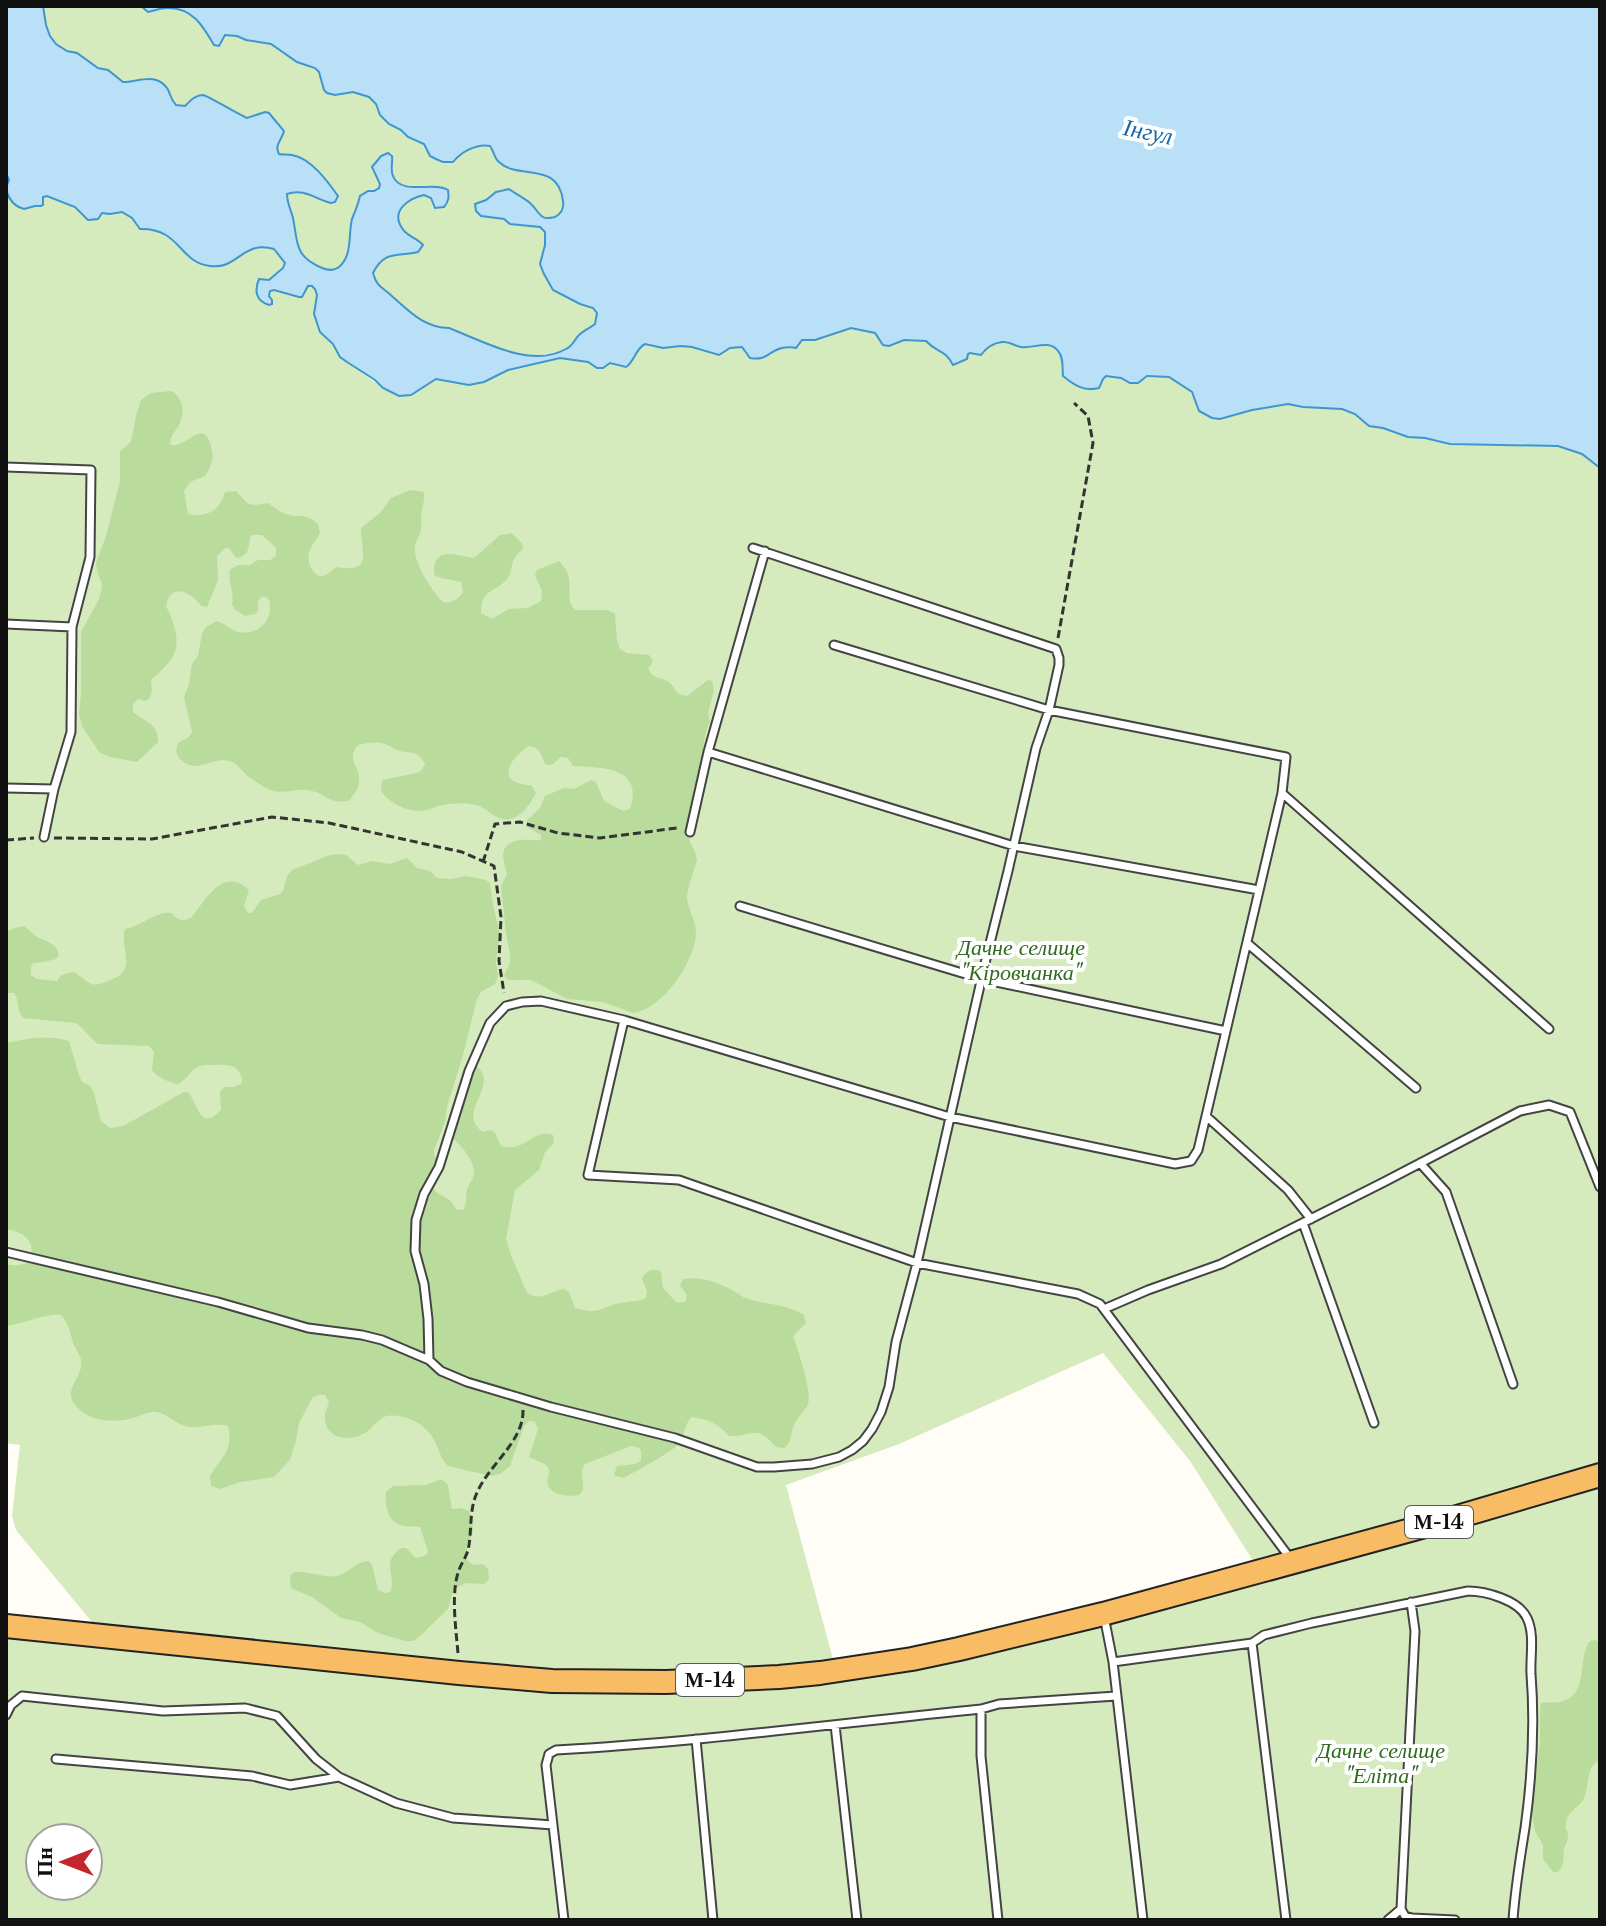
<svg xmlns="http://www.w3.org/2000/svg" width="1606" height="1926" font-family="'Libre Baskerville',serif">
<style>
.green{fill:#d5ebbd;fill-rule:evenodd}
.forest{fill:#b9dc9c}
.water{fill:#b9e0f7;stroke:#3f96cf;stroke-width:2}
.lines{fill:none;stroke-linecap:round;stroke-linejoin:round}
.service-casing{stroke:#444;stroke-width:11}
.trunk-casing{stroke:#222;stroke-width:26}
.path{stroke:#333;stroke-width:3;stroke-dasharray:8 4;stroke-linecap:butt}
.service{stroke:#fff;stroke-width:7}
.trunk{stroke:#f7bc64;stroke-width:22}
.labels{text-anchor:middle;stroke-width:8;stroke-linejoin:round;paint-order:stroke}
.shield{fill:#fff;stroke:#585858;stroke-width:2}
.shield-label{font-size:20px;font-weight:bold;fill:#111}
.park-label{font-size:22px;font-style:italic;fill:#2f6b1f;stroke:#fff}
.water-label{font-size:24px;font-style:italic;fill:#1768a6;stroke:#fff}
</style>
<rect width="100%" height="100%" fill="#fffdf5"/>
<path class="green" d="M43,6H141L144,10C168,10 180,2 198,22C205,29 208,34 212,44L221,43L225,35L237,36L241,39L271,44L297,62L315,68L319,72L324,90L327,93L353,92L369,97L376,104L380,115L389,124L401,130L408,137L424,144L430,156L436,159L448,163C461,155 489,132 495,157C502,161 509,168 517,171C525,174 534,170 542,173C558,179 568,200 559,215L545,219C535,211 518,187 503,189C493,191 489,199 480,201L475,207L481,216L540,227L546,232L545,245L541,258L568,298L593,308L597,313L595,324L578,337L574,343L563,351L534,356L522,355L486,344L468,335L449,328L435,326L413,316L392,295L377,285L373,273C381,256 394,254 411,254L420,241C414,237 407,235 403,229C390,212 410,198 424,195L431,198L433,207L449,196L448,190L445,187C425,187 387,194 393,163L381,156L372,167L380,184L379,188L359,199C357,208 353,215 352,223C349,237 351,254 340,265C336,270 329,271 323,268C294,258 297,243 293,218C292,210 287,203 287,194L303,191L331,203L337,199V193L314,166L293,155L283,156L279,154L277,150L282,127L273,117L259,114L247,118L217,103L207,96L192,99L185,106H180L170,99L169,93L123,82L108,70L91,64L77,53L61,48L50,36L46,25Z
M6,192C19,215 21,207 43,205L42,197L47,196C66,203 80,212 99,214L102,212L109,214L122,212L131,218L138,228C147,230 161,231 169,236C186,246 190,267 216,267C241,266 243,240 274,249L285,262C281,275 269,281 257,284L272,300L269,296L270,291L274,290L292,296L308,286H312L315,289L317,295L314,314L320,332L333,344L340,357L383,388L411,395L436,379L469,385L484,382L508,370L560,358L588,362L595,367L603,368L610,363L620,367L640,347L645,344L657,347H692L712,354L730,348L742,347L746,355H771L780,348H794L802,340H815L851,328L875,333L892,343C918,334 943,346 968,354L972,352L978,355C985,350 990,346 999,343C1006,341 1010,344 1017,345C1029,347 1043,341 1054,347C1063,353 1060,362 1062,370C1066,383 1079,388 1091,390L1106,376L1121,378L1127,382C1161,374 1187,371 1199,411L1213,418L1220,419L1252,410L1288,404L1303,407L1342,409L1355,414L1369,426L1383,428L1408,437L1425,438L1435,441L1558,446L1582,454L1599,467L1600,1467L1255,1564L1190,1461L1103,1353L899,1444L786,1485L834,1663L665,1675L550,1672L96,1627L16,1530L12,1516L20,1445L6,1443Z
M1600,1485V1920H6V1635L458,1684L549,1690L612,1693L778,1686ZM40,1838H88V1886H40Z"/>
<path class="forest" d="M171,391C181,396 185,409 181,420C178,430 170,435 170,444C172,445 174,446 176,445C190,443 206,417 212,451C214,461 210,468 205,476L190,482L184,491L188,514C208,518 220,510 225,492L236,491C249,505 248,507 268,503L281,512L293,516H302L310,518L318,524L320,533C317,539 311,546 309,552C306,561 314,581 326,575C330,573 333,569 337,567C375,574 360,549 361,528L380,513L391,498L410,490L424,492C425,501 422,508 421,517C421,521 422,526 421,530C420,536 415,541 415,548C414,564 432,591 443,602C451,604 461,598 463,591L461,582L437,577L434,574C433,544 456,556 474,558L500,535L511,533L522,543L523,549C520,552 516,555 514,559C511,565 512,572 508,578C496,593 481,588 481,613L492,619L509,609L528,608L541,601L542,591L535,575L537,570L559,561C563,566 568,571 569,578C571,590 566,600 575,610H607L615,614L617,640L620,649L627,653L649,655L652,659V664L648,668C654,682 662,675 671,684C679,692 674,694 687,696L708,680L712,681C718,696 704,707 710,722L706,731L689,838C691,846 696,851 697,860C694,871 688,885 687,897C687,907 696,920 696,933C695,962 662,1010 633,1013L603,1002L567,999L533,981C525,978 516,982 507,979L504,975L510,963V954L506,933L501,886L507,874C503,859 497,845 519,840C526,839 534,841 541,840V835L527,827V820L540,808L545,796L564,788L574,789L591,780L596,782L604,801L623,811L630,809C644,766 602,768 573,766L568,758L560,757C555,763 552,767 545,764C541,755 540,747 529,746C509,759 494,783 531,785L536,793C530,804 523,816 510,819C496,822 488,808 476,805C464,802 450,803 438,806C432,808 426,811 419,811C405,811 389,803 381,791L382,780L417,773L422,770L425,764C417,748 410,755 397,750C393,749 389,745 385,744C376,741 367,743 358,745C345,761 361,766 359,782C359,789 353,795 350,800C330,806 326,793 308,790C296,788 283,795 271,790C263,787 255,781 249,777C242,772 238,763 229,761C214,756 197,775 181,760C175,755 176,749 178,743L189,737L192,732L184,697L189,684L192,664L198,656L202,633L206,627L217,621C224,623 229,628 235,631C249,636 265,629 269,615C270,611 270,606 270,601L266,597H261L258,601V611L255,614L245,616L234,609L232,604C235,592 227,582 230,570L238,565H250L258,560H270L276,556V548L262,535H251C247,546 252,552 239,558L235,557L229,548H225L217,556L218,580L207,607L201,606C194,595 173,581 167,602C165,608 168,609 170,614C183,648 177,657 151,680L152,691L149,699L145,701L138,699L133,704V712C145,722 159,723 158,742L137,762L110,757L99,752L82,726L79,714L81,693V632L98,601L101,592L102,584L97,571L96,563L106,536L120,481V451L131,442L136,416L141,400L151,393Z
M339,854L346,855L358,865L372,861L390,864L407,858L417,868L430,871L437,878L451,879L466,876L486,880L490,884L494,910L500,933L496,962L498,976L495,984L481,992L477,999L463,1055L447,1107L445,1122L434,1150V1155C451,1178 432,1169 433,1185C434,1194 443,1195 448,1199C452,1202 454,1206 457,1210L464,1209C467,1202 466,1196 467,1189C468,1185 472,1181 473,1177C478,1164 461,1145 452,1138L451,1133L473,1063C505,1085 453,1111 483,1132L491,1130L495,1133L501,1146C505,1147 511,1148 515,1147C529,1144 537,1129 553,1135L554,1143L545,1152L539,1170L515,1190L506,1239L511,1255L527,1293C542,1302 550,1291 564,1289L569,1292L575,1308C599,1315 599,1308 620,1303C629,1301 637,1302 646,1298L647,1292L642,1278C647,1271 653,1267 661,1272L663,1288L676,1302H685C689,1296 685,1291 680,1286L683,1279C701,1276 717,1282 732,1290C734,1291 742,1296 743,1297C763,1305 785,1303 804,1315L806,1323L793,1336C798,1350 812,1391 808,1404C805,1412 797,1417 794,1425C790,1434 792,1441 785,1448L776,1447C755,1423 755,1437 729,1436C718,1424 709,1419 692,1417C684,1424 685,1436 677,1445C672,1452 633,1473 623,1478L614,1475L617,1466L635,1464L641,1461V1450L637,1447L631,1446L585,1464C579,1473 584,1480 583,1490L579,1495C571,1497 551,1496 548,1485C545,1478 553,1474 547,1466C543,1462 534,1460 529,1457L538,1429L535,1422L529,1421L524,1426L510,1466L500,1474L491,1476L448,1466C441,1459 440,1452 436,1444C431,1432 421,1423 409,1419C402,1416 391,1414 384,1417C377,1420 372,1429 365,1433C348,1443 323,1438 325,1414C326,1410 328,1406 329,1402L325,1395H320L313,1397L299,1423L296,1441L290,1460L274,1477L240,1482L220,1489L211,1486L210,1476C221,1457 234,1451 228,1426C214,1422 200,1430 185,1426C175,1423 167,1414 157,1412C150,1411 145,1414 139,1416C122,1423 94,1423 80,1410C57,1391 85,1378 81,1360C80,1354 75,1348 73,1343C70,1332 69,1324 61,1315C45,1313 24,1324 6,1326V1264C15,1266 22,1266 30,1261C36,1240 25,1233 6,1229V1043C26,1039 49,1034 69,1041L79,1075L82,1082L90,1086L94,1093L101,1121L110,1128L123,1126L184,1092H188C199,1106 200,1132 221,1110L220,1091L225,1087H234L242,1083C242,1066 230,1064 215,1065C208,1065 203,1064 196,1068C189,1072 189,1078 178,1084C168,1082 158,1078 152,1070L154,1052L149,1046L98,1044C89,1038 85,1029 76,1023L23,1018C16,1011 20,1001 14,993H6V932L14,928L24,926C28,929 31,932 34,935C44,942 56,941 59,955L56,959L44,962L33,963L31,967V975L37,979L57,981L61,975L74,972C94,985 88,989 113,979C138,968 119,948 125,929C143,926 154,911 172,913C177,921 184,922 192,917C206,899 223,866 249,890L244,906L248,913H252L261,900L280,894L283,891L287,876L292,870L330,855Z
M439,1480H443L448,1485L452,1509L461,1508L469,1511C472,1523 477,1533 467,1542V1560L473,1565L483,1564L488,1569L489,1579L485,1584L466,1583L454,1589L448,1609L419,1637L413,1641H405L378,1633L360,1622L341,1618L312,1597L291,1588L290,1576L294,1572C308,1570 328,1580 340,1575C351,1571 356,1561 369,1561L372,1565L378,1590C399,1602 390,1575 390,1565C390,1557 395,1553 401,1548H406L416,1558L427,1555L428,1551L420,1527C415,1526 410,1527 405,1526C389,1525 384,1505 386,1492L393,1486L426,1485Z
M1595,1640L1600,1643V1759C1585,1768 1590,1784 1584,1798C1579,1809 1567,1810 1566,1824C1565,1833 1568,1827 1568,1836C1568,1841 1565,1845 1564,1849C1563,1858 1565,1865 1558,1872H1553L1543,1859V1845L1535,1831L1532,1815V1801L1540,1742V1708L1541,1703C1547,1702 1554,1703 1560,1702C1591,1695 1576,1659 1590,1641Z"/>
<path class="water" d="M6,6H43L46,25L50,36L56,44L67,51L77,53L98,68L108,70L123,82C138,82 156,72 167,88C171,94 170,99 176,105L185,106C190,101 195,95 203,95C209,96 237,114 247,118L265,112L269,113L284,131C282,140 274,145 279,154C283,155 288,154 292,155C311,158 328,182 338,196L335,202L331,203C315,199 304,188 287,194C287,203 291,210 293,218C298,243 294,256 322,268C327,270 334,271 339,267C353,255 348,234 352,219C355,212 358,204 360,196L368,191H374L379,188L380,184L372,167L381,156L388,153L392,156C393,163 390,170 393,176C401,196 434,181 448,190C449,197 449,201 444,207L435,208L431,198L424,195C410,198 390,210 402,228C406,236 417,238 423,245L418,252C397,257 384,250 373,273C377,288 383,287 393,297C410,312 425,328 449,328C483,341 530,369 566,349C573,346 574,340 579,335C583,331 590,328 595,324L597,313L593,308L580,304L553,290L544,274L540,264L545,245V232L540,227L510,224L504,219L481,216L476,211L475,204L486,200L496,192L509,189C516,194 524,198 530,203C535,207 538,214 543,217C546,219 551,218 555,217C561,214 564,208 563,201C558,160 519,181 499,162C494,158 494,151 490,146C477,143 461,152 453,162H443L436,159L430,156L424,144L408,137L401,130L389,124L380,115L376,104L369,97L353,92L335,95L327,93L324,90L319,72L315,68L297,62L271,44L246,40L237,36L225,35L219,46L214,45C203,26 192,7 167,8C160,8 154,11 148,12L141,6H1600V468L1582,454L1558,446L1450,444L1425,438L1408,437L1383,428L1369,426L1355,414L1342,409L1303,407L1288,404L1252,410L1220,419L1212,418L1199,411L1192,392L1169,377L1147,376L1138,383H1130L1121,378L1106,376L1103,379L1099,388C1084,392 1074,385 1063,376C1062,368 1064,357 1058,351C1049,339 1033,349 1021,347C1014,346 1010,341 1002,342C993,343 986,348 981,355L970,353L968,354L967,359L953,365C945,349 937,353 926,341L904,340L889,346L883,345L875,333L851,328L815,340H802L796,348C794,347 785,347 782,348C768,351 768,361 750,358L742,347L730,348L719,355L692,347L681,346L663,348L645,344C635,349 635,361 626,367L610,363L603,368H597L588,362L560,358L508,370L484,382L469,385L436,379L411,395L399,396L383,388L375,380L347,362L340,357L333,344L320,332L314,314L317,295L315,289L312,286H308L302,297H299L274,290L270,291L269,296L272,300V304L269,305C256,301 254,291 259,279L269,280L283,268L285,263L274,249C242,240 238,270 210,266C178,262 181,228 140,229L132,218L122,212L110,214L102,213L98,219L88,220L75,207L47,196L43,197V205L41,206H35L24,209C12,206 2,192 9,180L6,173Z"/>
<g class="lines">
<defs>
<path id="service" d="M6,467L91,470L90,557L72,627L71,732L54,789L44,837
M6,624L72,627
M708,752L1014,846L1259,890
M6,788L54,789
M1282,793L1549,1029
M690,832L708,752L765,551
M740,906L982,979L1226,1031
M1247,943L1416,1088
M624,1020L950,1117L1175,1164L1191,1161L1198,1150L1282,793L1286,757L1049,710L834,645
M1206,1116L1288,1190L1311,1219
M1420,1163L1446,1192L1513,1384
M1303,1223L1374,1423
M6,1252L218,1302L308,1328L362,1335L382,1340L429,1360L441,1371L467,1382L551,1407L675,1438L757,1467H774L812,1464L839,1457L852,1450L863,1441L872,1429L881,1412L889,1387L896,1342L917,1263L986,959L1008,871L1036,748L1049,710L1059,665V658L1056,649L753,548
M1104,1309L1148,1290L1221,1264L1384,1182L1520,1111L1549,1105L1570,1112L1600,1187
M429,1360L428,1319L424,1284L415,1251L416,1220L424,1194L439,1167L469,1071L490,1023L506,1006L522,1002L541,1001L624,1020L588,1175L679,1180L917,1263L1078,1294L1100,1304L1290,1558
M1411,1602L1415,1631L1401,1909L1405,1916L1412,1918L1455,1920
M1104,1616L1113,1662L1143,1920
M1252,1643L1286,1920
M1113,1662L1252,1643L1264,1635L1312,1623L1468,1591C1485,1591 1519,1600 1527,1618C1535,1635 1530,1656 1531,1674C1535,1725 1532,1777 1525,1828C1520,1859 1515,1889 1513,1920
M981,1709V1756L998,1920
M6,1715L11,1705L22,1696L163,1711L245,1708L277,1716L316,1759L339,1777L396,1803L453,1818L553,1825
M835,1725L857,1920
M696,1739L713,1920
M56,1759L252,1776L290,1785L339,1777
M564,1920L546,1765L549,1754L556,1750C698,1742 840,1723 981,1709L999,1704L1116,1696
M1388,1920L1401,1909"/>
<path id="trunk" d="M6,1626L459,1673L552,1681L666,1682L779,1677L820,1673L912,1659L959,1649L1103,1614L1440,1522L1600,1475"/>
</defs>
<use href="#service" class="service-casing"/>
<use href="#trunk" class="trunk-casing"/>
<path class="path" d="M1058,638L1093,443L1088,416L1074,403
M54,838L152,839L272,817L329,823L462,852L494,866L501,917L499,961L504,993
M6,840L34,838
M483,862L495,824L520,822L558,833L600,838L677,828
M458,1653C456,1630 451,1595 458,1573C460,1565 466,1558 468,1550C472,1533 469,1512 476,1495C487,1466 524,1442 523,1410"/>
<use href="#service" class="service"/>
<use href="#trunk" class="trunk"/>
</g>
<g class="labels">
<g class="shield">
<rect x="1405" y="1506" width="68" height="32" rx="6"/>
<rect x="676" y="1664" width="68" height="32" rx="6"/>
</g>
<g class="shield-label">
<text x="1439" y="1529">М-14</text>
<text x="710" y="1687">М-14</text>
</g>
<g class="park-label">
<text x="1021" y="955">Дачне селище<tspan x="1021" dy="25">"Кіровчанка"</tspan></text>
<text x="1381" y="1758">Дачне селище<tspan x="1381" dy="25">"Еліта"</tspan></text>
</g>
<g class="water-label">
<text transform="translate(1148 132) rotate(12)" y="8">Інгул</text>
</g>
</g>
<rect width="1606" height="1926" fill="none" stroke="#111111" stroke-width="16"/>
<g transform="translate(64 1862) rotate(270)"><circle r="38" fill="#ffffff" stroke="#a0a0a0" stroke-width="2"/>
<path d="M0-6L14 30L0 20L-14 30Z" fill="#c4262e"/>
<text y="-12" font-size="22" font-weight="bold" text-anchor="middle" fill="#111111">Пн</text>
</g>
</svg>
